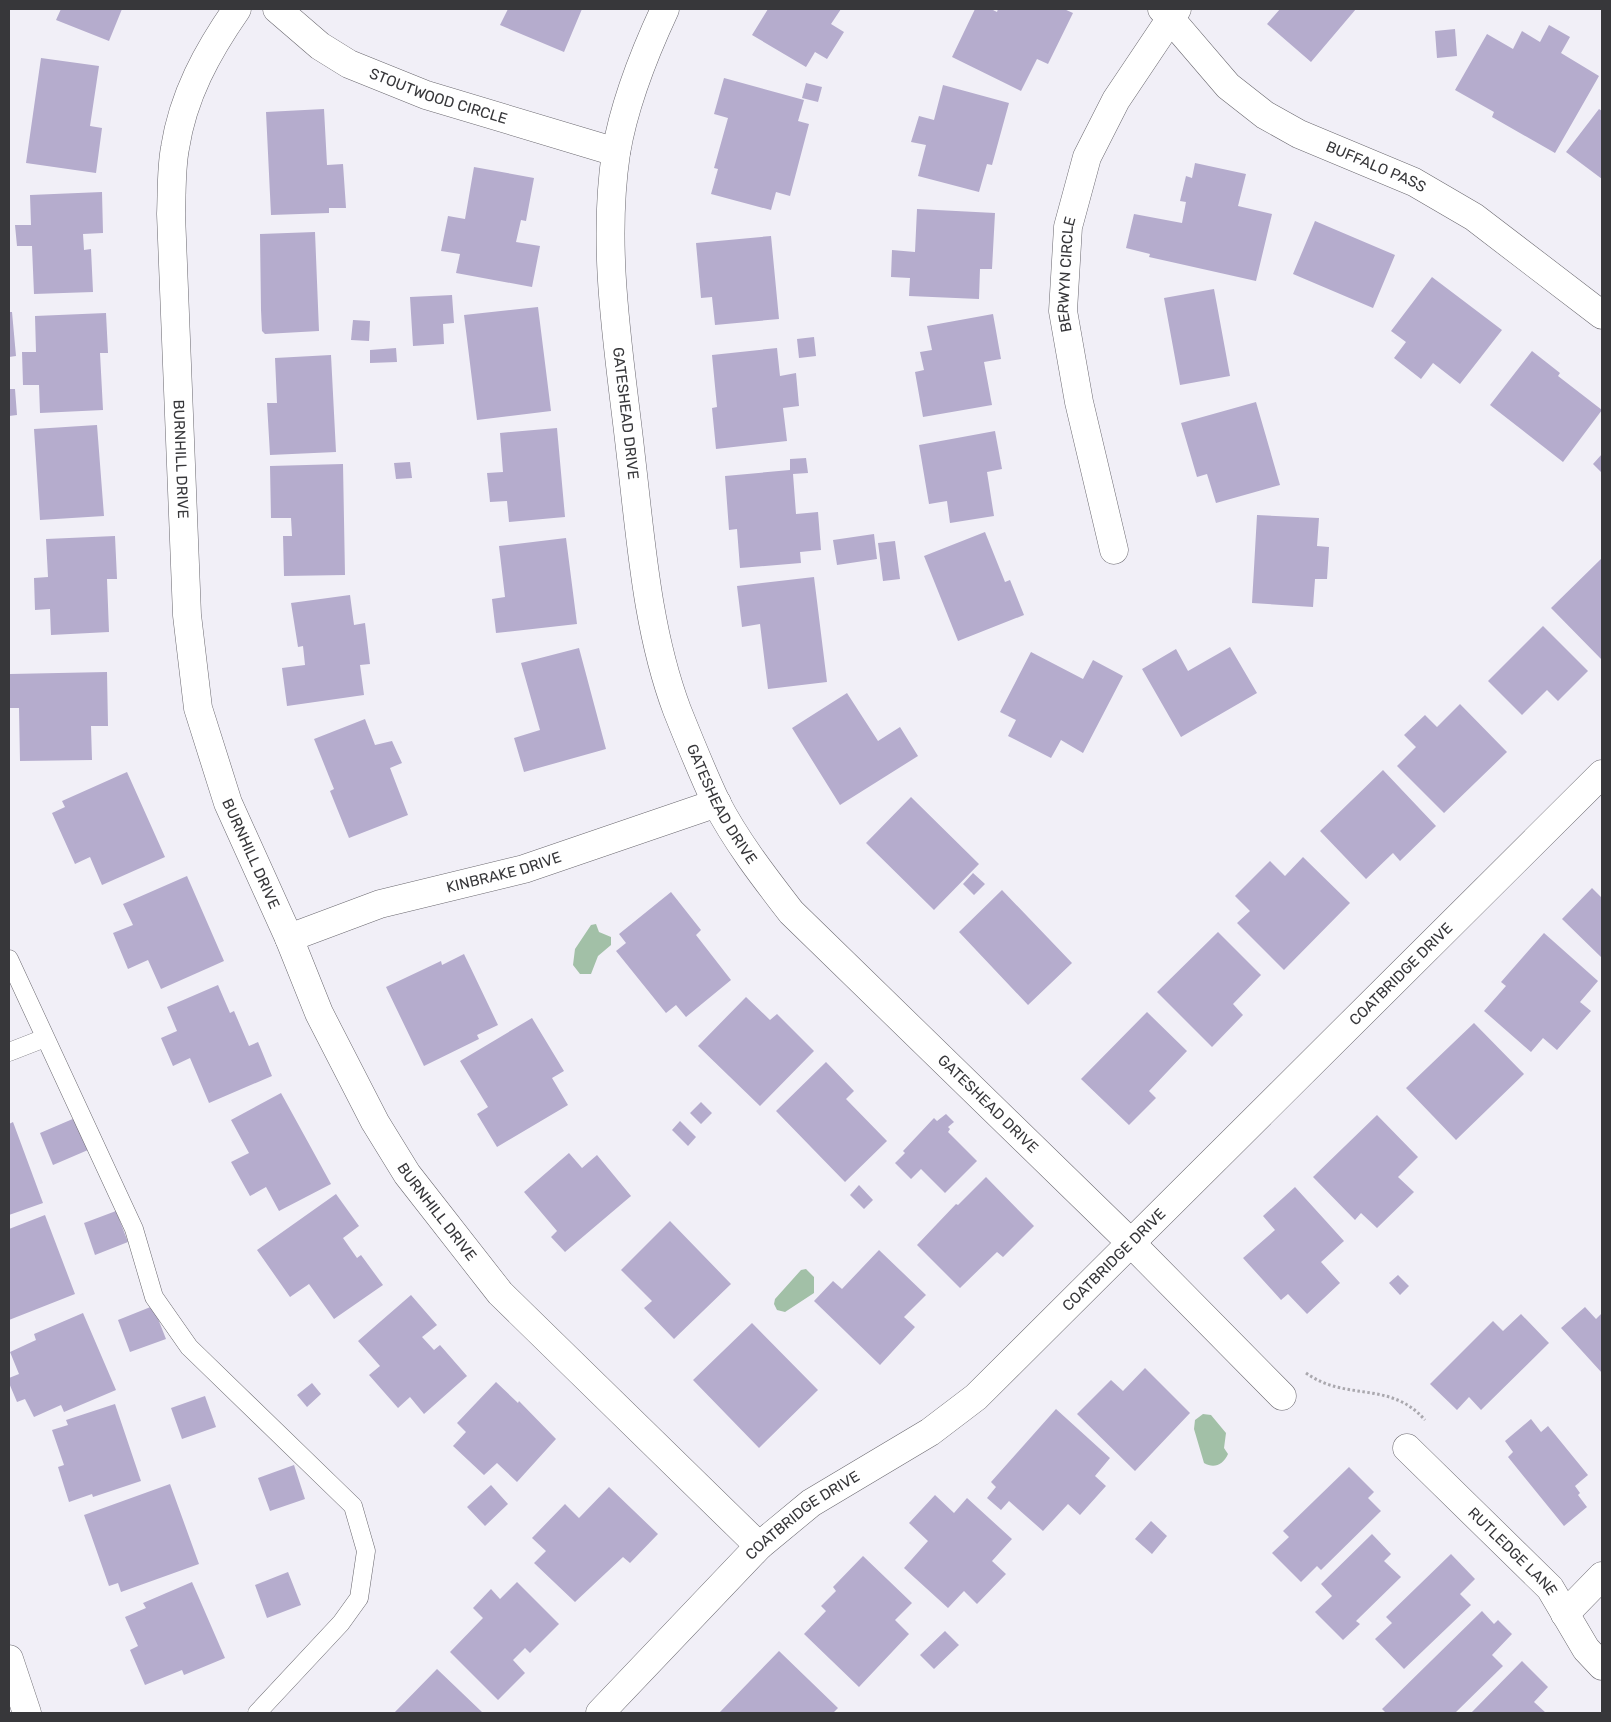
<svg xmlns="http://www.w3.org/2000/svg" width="1611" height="1722" font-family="Rubik,sans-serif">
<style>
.water{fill:#a2c0a7}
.building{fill:#b5accd}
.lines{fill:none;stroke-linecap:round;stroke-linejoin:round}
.service-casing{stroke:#6a686f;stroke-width:19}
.minor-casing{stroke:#6a686f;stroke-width:29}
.secondary-casing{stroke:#6a686f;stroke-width:29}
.path{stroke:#aaa8ae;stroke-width:3;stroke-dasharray:2.5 2.5;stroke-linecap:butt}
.service{stroke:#fff;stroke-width:18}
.minor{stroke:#fff;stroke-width:28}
.secondary{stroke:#fff;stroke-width:28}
.labels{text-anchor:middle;stroke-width:4.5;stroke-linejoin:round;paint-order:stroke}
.street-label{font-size:15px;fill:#37373a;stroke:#fff}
</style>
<rect width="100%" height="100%" fill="#f1eff7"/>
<path class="water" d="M596,924L599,932L611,937V945L598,956L591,974H580L573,965L575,949L591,925Z
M806,1269L814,1277V1293L785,1312L777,1310L774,1304L775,1299L801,1270Z
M1203,1414L1211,1415L1226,1433L1224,1448L1228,1454C1223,1465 1214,1469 1204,1463L1194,1429L1195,1420Z"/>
<path class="building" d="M61,9H122L109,41L56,20Z
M508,9H582L564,52L500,25Z
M768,9H841L831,24L844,32L827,59L815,52L806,67L752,35Z
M975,9H991L997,12L998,9H1064L1073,13L1048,64L1037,59L1021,91L952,57Z
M1280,9H1356L1311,62L1267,24Z
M1549,25L1570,37L1561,53L1599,76L1555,153L1492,117L1494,112L1455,90L1487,34L1513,49L1522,31L1540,42Z
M1455,29L1457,56L1437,58L1435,31Z
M41,58L99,66L90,126L102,128L96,173L26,163Z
M724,78L804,100L798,121L809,124L790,196L776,192L771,210L711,194L718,169L714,168L728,118L714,114Z
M806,83L822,87L818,102L802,98Z
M943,85L1009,103L992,165L987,164L979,192L918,176L926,145L911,142L919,116L934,120Z
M324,109L327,165L343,164L346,208H329V213L271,215L266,112Z
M1599,109L1602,111V179L1566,152Z
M1195,163L1246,174L1238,206L1272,214L1256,281L1149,257L1150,254L1126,248L1134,214L1182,223L1186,202L1180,201L1186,176L1192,178Z
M474,167L534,178L526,221L521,220L516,242L540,246L532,287L456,273L460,254L441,251L448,216L465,219Z
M102,192L103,233L83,234L84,250L91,249L93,292L34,294L32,246H17L15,225H31L30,195Z
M917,209L995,213L992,269H980L979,299L909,296L910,278L891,277L892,250L915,252Z
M1315,221L1395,255L1373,308L1293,274Z
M315,232L319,331L265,334L262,331L261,310L260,234Z
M771,236L779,319L715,325L712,297L701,298L696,243Z
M1432,277L1502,330L1460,384L1433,363L1421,379L1394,358L1406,342L1391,331Z
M1214,289L1230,376L1180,385L1164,298Z
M452,295L454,323L443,324L444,344L413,346L410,297Z
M538,307L551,411L477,420L464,315Z
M9,312H12L16,356L9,357Z
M106,313L108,353H100L103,410L40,413L39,385H23L22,352H36L35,316Z
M993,314L1001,359L984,362L992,405L923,417L915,372L924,370L920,352L932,350L927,326Z
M353,320L370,321L369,341L351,340Z
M814,337L816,356L799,358L797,339Z
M396,348L397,362L370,363V350Z
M777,348L780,376L796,373L799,406L783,408L787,441L716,449L712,408L717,407L712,355Z
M1532,351L1560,373L1558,376L1602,410L1563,462L1490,405Z
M331,355L336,452L270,455L267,403H277L275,358Z
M9,389H15L17,415L9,416Z
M1256,402L1280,485L1216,503L1207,474L1197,477L1181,423Z
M97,425L104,516L40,520L34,429Z
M557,428L565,517L509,522L507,501L490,502L487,473L503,472L500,433Z
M995,431L1002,469L987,472L994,516L950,523L947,501L929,504L919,445Z
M1602,454V473L1593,464Z
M806,458L808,473L793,474L796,514L818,512L821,550L800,552L801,563L740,568L737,529L729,530L725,476L790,470V459Z
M410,462L412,478L396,479L394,463Z
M343,464L345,575L284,576L283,536H292L291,518H271L270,466Z
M1257,515L1319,518L1317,546L1329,547L1327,579H1315L1313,607L1252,603Z
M985,532L1005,582L1010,580L1024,615L958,641L924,556Z
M874,534L877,559L837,565L833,540Z
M115,536L117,579H107L109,632L51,635L50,609L35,610L34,578L48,577L46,539Z
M566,538L577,624L496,633L492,599L505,597L499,546Z
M895,541L900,579L883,581L878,543Z
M1602,558V660L1551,608Z
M814,577L827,682L768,689L760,624L742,627L737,586Z
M350,595L354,625L365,623L370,664L360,665L364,695L287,706L282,668L305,665L303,646L298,647L291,603Z
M1543,626L1588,671L1558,701L1547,690L1522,715L1488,681Z
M1230,647L1257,693L1181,737L1142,669L1176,649L1188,671Z
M579,648L606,749L524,772L514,738L540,730L521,663Z
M1031,652L1083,679L1093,660L1123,676L1083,753L1061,740L1051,758L1008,736L1016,720L1000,712Z
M107,672L108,726H91L92,760L20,761L19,708H9L10,674Z
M847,693L878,741L900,727L918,756L840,805L792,728Z
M1460,704L1507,752L1444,813L1397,766L1416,747L1404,735L1425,715L1437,727Z
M365,719L375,745L392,741L402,763L390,768L408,815L349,838L330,791L334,789L314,739Z
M1383,770L1436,826L1400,861L1393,853L1366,879L1320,831Z
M127,772L165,857L102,885L90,857L75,864L52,813L65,807L62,801Z
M911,797L979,864L934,910L866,843Z
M1303,857L1350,903L1284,970L1237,923L1250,911L1235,896L1270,861L1285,876Z
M973,873L985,884L974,895L963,884Z
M187,876L224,961L161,989L148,960L128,969L113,933L133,925L123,904Z
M1592,888L1602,898V958L1562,919Z
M1002,890L1072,963L1028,1005L959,932Z
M671,892L701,930L696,935L731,980L686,1017L676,1005L666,1013L616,951L626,943L619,934Z
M1218,932L1261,975L1233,1004L1243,1015L1212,1047L1157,992Z
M1544,933L1598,981L1580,1002L1591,1011L1557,1050L1543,1038L1531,1052L1484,1011L1506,986L1501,982Z
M464,954L498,1025L477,1035L479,1039L424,1066L386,987L441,961L442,965Z
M218,985L230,1013L234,1011L249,1046L258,1042L272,1076L209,1103L190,1058L173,1066L161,1038L177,1031L167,1007Z
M746,997L770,1020L777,1014L814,1051L760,1106L698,1046Z
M1147,1012L1187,1051L1149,1091L1156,1098L1129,1125L1081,1079Z
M532,1018L564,1071L552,1078L568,1105L497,1147L477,1114L488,1107L460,1061Z
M1474,1023L1524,1074L1456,1140L1406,1088Z
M826,1062L854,1091L846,1099L887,1141L845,1182L776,1111Z
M281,1093L331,1184L279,1211L266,1187L250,1196L231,1162L249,1153L231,1120Z
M701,1102L712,1113L701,1124L690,1113Z
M946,1114L954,1122L948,1127L950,1129L948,1132L977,1161L945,1193L921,1169L911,1179L895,1163L905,1153L903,1151L934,1118L937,1121Z
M1377,1115L1418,1157L1398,1177L1414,1192L1377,1228L1361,1213L1355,1220L1313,1177Z
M75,1118L88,1150L53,1165L40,1133Z
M680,1121L696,1137L688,1146L672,1130Z
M13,1122L43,1203L9,1215V1124Z
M569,1153L582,1168L597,1155L631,1196L565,1252L551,1237L557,1231L524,1192Z
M986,1177L1034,1226L1003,1257L997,1252L960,1288L917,1245L956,1204L958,1205Z
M859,1185L873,1200L864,1209L850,1195Z
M1295,1187L1344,1241L1321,1262L1340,1283L1307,1314L1288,1294L1281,1300L1243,1258L1275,1230L1263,1216Z
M336,1194L359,1226L343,1238L357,1258L361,1255L383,1285L334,1319L309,1284L290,1297L257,1250Z
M116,1211L128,1242L95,1255L84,1223Z
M45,1215L75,1294L9,1320V1229Z
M670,1221L731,1284L674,1339L644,1308L652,1301L621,1270Z
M879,1250L926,1295L904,1317L915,1327L880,1365L814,1301L833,1281L842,1289Z
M1398,1275L1409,1286L1400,1295L1389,1283Z
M411,1295L437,1325L422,1337L434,1350L440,1345L467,1376L424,1414L410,1397L398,1408L369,1375L380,1366L358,1341Z
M153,1306L166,1339L130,1352L118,1320Z
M1585,1307L1596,1319L1602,1313V1373L1561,1328Z
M83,1313L116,1390L64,1412L61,1405L34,1417L25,1399L17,1402L9,1383V1378L19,1374L10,1352L36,1340L34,1334Z
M1521,1314L1549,1343L1481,1410L1469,1397L1457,1410L1430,1384L1493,1321L1503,1331Z
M752,1323L818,1390L759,1448L693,1380Z
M1145,1368L1190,1413L1135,1471L1077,1414L1111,1380L1123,1391Z
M496,1382L518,1403L519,1401L556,1439L517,1482L497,1463L484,1475L453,1446L466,1432L457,1423Z
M312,1383L321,1394L307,1407L297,1395Z
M205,1396L216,1427L182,1439L171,1408Z
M115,1404L141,1481L93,1497L92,1494L69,1502L58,1467L64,1465L52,1430L68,1425L66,1420Z
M1056,1409L1110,1458L1095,1476L1106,1486L1080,1515L1068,1504L1043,1531L1009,1501L1001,1510L987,1498L996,1487L991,1482Z
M1531,1419L1541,1432L1548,1426L1588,1475L1575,1486L1580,1493L1578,1495L1587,1507L1564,1526L1508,1457L1513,1452L1505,1441Z
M294,1465L305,1499L270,1511L258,1478Z
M1349,1467L1374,1492L1368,1498L1381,1511L1321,1570L1317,1566L1301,1582L1272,1553L1289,1537L1283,1531Z
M170,1484L199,1564L121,1592L118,1583L109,1586L84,1515Z
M491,1485L508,1504L485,1526L467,1507Z
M609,1487L658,1534L630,1563L623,1557L575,1602L534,1563L546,1551L532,1538L565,1504L579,1518Z
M935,1495L954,1513L967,1498L1012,1539L992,1561L1006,1574L977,1604L964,1591L948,1608L904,1568L928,1541L909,1523Z
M1151,1521L1167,1536L1152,1554L1135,1539Z
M1372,1534L1391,1554L1384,1561L1401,1577L1356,1621L1360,1624L1343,1640L1315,1612L1332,1596L1321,1584Z
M1451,1554L1475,1579L1460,1594L1471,1605L1404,1669L1375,1639L1392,1623L1386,1617Z
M863,1556L912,1603L895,1620L909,1634L859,1687L804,1634L826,1611L821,1606L836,1591L833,1587Z
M288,1572L301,1605L267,1618L255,1585Z
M192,1582L225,1658L184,1675L182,1670L145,1685L130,1650L138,1646L125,1617L146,1608L143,1603Z
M517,1582L559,1624L530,1653L525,1648L513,1660L525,1673L498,1700L450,1652L483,1618L473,1608L491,1589L500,1599Z
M1482,1611L1494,1624L1498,1620L1512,1634L1492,1655L1503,1666L1455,1713H1386L1382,1709Z
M945,1631L959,1645L934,1669L920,1655Z
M779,1651L838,1708L833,1713H719Z
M1522,1661L1548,1687L1534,1702L1546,1713H1471Z
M437,1669L483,1713H394Z"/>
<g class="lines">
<defs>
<path id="service" d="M9,959L134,1229L154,1297L189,1347L353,1506L366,1551L359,1598L341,1623L257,1713
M9,1052L45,1038"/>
<g id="minor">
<path id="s1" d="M237,9C207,52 183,96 175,148C171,169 172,192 171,214L187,615L198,708L228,803L289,938L319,1013L375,1122L407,1174L500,1293L759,1546"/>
<path id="s2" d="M277,9L320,46L349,64L426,95L616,152"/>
<path id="s3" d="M665,9C644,54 624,104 616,153C601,254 620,356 631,457C641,541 647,630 677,710C689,740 702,772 716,802C736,841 764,877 791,912L1130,1242L1282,1396"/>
<path id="s4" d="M1162,9L1228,86L1265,115L1299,134L1414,182L1474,217L1602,315"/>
<path id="s5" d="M1114,550L1079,402L1063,311L1068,227L1087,157L1116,100L1177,9"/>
<path id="s6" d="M289,938L380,904L524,869L717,803"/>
<path id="s7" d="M1407,1448L1550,1588L1586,1649L1602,1666"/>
<path d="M1565,1614L1602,1576"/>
<path id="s8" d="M600,1713L759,1546L811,1503L930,1432L976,1397L1602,774"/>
</g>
<path id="secondary" d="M9,1659L27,1713"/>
</defs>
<use href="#service" class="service-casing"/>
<use href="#minor" class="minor-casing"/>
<use href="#secondary" class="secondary-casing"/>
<path class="path" d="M1306,1373C1346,1402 1390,1380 1425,1420"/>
<use href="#service" class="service"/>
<use href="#minor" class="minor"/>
<use href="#secondary" class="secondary"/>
</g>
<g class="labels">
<g class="street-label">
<text dy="5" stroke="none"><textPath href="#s2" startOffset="186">STOUTWOOD CIRCLE</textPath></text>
<text dy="5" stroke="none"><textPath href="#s4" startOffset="271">BUFFALO PASS</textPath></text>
<text dy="5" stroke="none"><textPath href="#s5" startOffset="281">BERWYN CIRCLE</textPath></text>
<text dy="5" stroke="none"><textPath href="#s3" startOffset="414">GATESHEAD DRIVE</textPath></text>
<text dy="5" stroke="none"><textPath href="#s1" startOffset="465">BURNHILL DRIVE</textPath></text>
<text dy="5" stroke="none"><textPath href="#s3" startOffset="820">GATESHEAD DRIVE</textPath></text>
<text dy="5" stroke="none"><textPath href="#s1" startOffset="870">BURNHILL DRIVE</textPath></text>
<text dy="5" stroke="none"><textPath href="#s6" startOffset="225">KINBRAKE DRIVE</textPath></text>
<text dy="5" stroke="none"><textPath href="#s8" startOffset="1094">COATBRIDGE DRIVE</textPath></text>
<text dy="5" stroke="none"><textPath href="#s3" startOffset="1224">GATESHEAD DRIVE</textPath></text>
<text dy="5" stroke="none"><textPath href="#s1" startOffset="1275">BURNHILL DRIVE</textPath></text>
<text dy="5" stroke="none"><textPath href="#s8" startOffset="689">COATBRIDGE DRIVE</textPath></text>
<text dy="5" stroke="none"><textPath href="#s8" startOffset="284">COATBRIDGE DRIVE</textPath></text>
<text dy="5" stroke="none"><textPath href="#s7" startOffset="148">RUTLEDGE LANE</textPath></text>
</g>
</g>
<rect width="1611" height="1722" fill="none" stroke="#37373a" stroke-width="20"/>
</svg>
